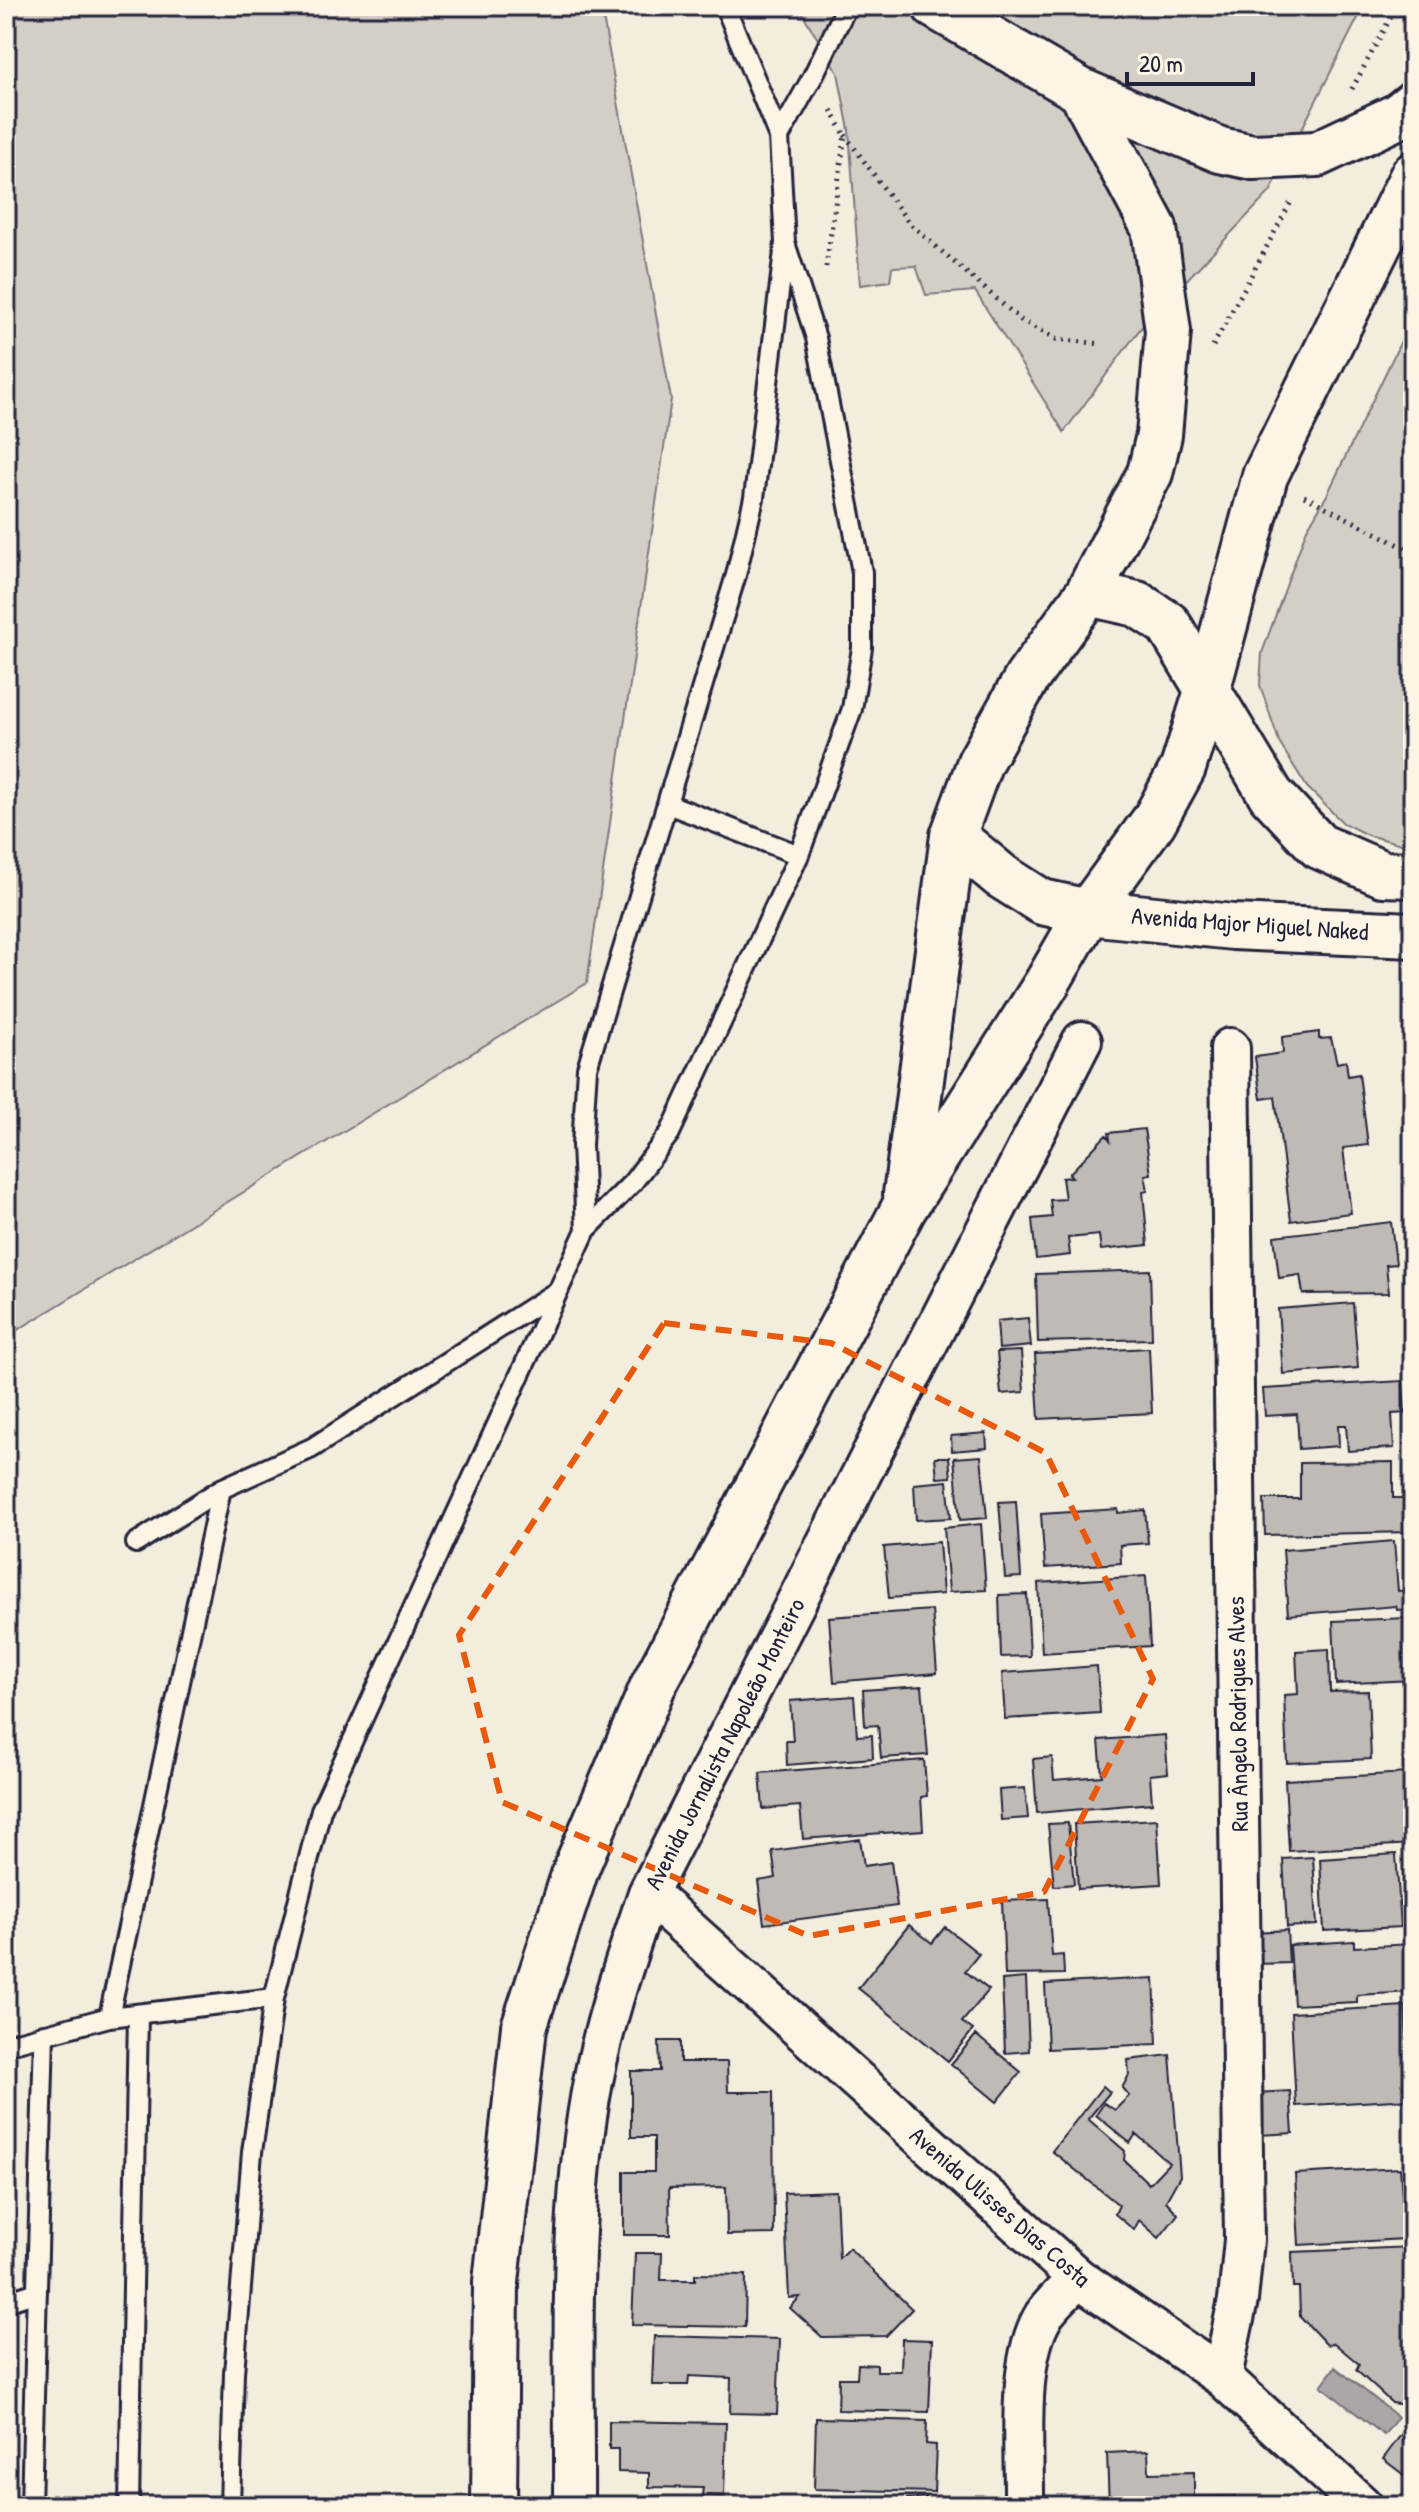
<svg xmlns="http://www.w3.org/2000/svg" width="1419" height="2512" font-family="'Patrick Hand',sans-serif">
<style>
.green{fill:#d4cfc6;stroke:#7b7880;stroke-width:2}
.water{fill:#aca7a6;stroke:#75727b;stroke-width:2}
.building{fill:#bfbab6;stroke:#22223b;stroke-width:2}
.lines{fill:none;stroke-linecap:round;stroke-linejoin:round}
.lane-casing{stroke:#22223b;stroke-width:24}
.street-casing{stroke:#22223b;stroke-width:44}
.secondary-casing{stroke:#22223b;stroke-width:50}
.path{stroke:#22223b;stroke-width:5;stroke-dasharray:2 6;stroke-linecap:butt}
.lane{stroke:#fcf5e5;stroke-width:18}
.street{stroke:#fcf5e5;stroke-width:38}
.secondary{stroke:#fcf5e5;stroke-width:44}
.marked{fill:none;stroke:#e8590c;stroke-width:6;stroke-dasharray:16 10;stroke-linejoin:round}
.labels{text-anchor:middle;stroke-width:6;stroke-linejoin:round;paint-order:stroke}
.street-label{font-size:24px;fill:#22223b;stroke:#fcf5e5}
</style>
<rect width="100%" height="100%" fill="#f3edde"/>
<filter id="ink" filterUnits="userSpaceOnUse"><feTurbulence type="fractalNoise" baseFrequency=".0125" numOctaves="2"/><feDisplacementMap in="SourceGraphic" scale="16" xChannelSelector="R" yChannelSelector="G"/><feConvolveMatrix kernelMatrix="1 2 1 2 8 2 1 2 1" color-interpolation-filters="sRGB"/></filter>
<g filter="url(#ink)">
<path class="green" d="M6,6H601L671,399L587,983L6,1337Z
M798,6H1364L1270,192L1140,329L1064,432L975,291L926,295L916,266L892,267L890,281L860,285L849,130L838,73Z
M1413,316V847L1367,835L1343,823L1307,787L1280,744L1260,685L1262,653L1306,531L1327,495Z"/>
<path class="water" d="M1335,2367L1398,2417L1384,2435L1321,2386Z"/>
<path class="building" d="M1319,1032V1039L1331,1038L1337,1063L1346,1061L1348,1076L1359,1074L1368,1145L1343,1148L1351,1213L1291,1221L1275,1097L1261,1099L1255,1057L1283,1053L1282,1037Z
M1144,1129L1151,1174L1145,1175L1148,1191L1143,1192L1148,1245L1101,1250L1099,1235L1068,1238L1070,1255L1036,1259L1032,1219L1052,1217L1050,1200L1065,1199L1062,1178L1072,1177L1069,1174L1106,1135L1110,1140L1109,1133Z
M1391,1222L1396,1264L1386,1265L1389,1293L1303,1294L1300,1275L1279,1278L1274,1236Z
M1150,1270L1152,1339L1038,1342L1036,1274Z
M1353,1303L1358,1368L1283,1374L1278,1309Z
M1028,1318L1031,1346L999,1349L997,1321Z
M1149,1348L1152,1413L1039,1419L1035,1354Z
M1021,1351L1024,1392L1001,1394L997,1352Z
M1403,1381L1405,1413L1392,1414L1394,1448L1348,1451L1346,1425H1338L1339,1446L1299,1449L1297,1414L1265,1416L1263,1389Z
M986,1433L987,1448L952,1451L951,1436Z
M981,1456L987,1518L960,1520L954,1458Z
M935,1457H949L951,1477L937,1478Z
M1393,1462V1498H1413V1532L1265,1535L1264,1499H1300V1463Z
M947,1481L951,1518L916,1520L914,1484Z
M1016,1501L1021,1577L1005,1578L999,1502Z
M1118,1509V1513L1145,1510L1148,1543L1120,1545L1121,1563L1045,1568L1041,1514Z
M981,1524L986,1590L949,1592L944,1528Z
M1394,1541L1398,1591L1413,1590V1609L1397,1610L1396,1606L1288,1615L1283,1550Z
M939,1542L943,1594L889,1598L884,1547Z
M1146,1576L1150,1646L1042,1653L1038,1583Z
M1027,1594L1030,1656L1001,1657L999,1595Z
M932,1610L937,1673L834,1682L829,1617Z
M1408,1618L1411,1680L1336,1684L1333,1621Z
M1329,1649L1330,1692L1368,1691L1371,1759L1287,1763L1284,1695L1298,1694L1296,1651Z
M1097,1666L1100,1713L1005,1719L1002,1673Z
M922,1686L928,1755L881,1758L878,1725L865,1726L863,1690Z
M854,1696L857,1736L872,1735L873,1758L787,1765L786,1741H793L790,1701Z
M1165,1735L1168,1773L1150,1775L1152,1803L1037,1813L1033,1759L1052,1757L1054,1780L1102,1776L1099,1740Z
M924,1760L927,1796L921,1797L923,1830L803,1839L800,1806L763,1809L760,1773Z
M1408,1773L1413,1844L1289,1851L1285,1780Z
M1025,1788L1028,1818L1001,1820L999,1790Z
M1157,1819L1161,1884L1078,1889L1074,1824Z
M1068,1823L1074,1884L1054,1886L1048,1824Z
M860,1839L864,1866L891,1862L897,1906L764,1924L758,1881L776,1878L772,1851Z
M1396,1854L1401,1927L1324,1931L1320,1859Z
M1313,1857L1317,1925L1287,1927L1283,1859Z
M1048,1899L1052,1956L1063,1955L1064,1974L1005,1975L1002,1901Z
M909,1925L932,1943L945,1927L979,1954L965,1971L989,1990L962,2022L973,2030L948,2061L858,1988Z
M1287,1930L1289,1963L1257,1964L1255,1932Z
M1354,1941V1947L1413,1944V1992L1357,1995V2002L1294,2005L1290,1945Z
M1026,1978L1029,2051L1005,2053L1002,1980Z
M1154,1978L1157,2044L1048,2049L1045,1984Z
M1405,2006L1410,2099L1296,2106L1291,2013Z
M976,2035L1021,2072L997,2102L951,2064Z
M659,2041H680V2062H727L728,2092H773L774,2234L727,2235L726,2187L669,2188L670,2235H624V2172H654V2137H631V2071H660Z
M1170,2055L1180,2176L1166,2201L1178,2214L1159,2238L1139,2220L1134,2230L1115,2214L1119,2205L1052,2151L1103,2086L1110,2092L1088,2119L1125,2151L1124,2160L1149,2184L1169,2163L1136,2134L1130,2143L1096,2115L1104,2103L1115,2110L1129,2096L1122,2088L1129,2075L1128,2060Z
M1290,2091L1293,2133L1259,2135L1257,2093Z
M1400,2168L1405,2239L1299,2245L1295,2174Z
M836,2191L839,2258L849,2248L912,2309L886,2336L822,2337L790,2308L800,2297L789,2298L784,2193Z
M1413,2247V2293H1410L1413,2301V2482L1383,2459L1409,2424L1406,2405L1392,2403L1356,2370L1359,2364L1334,2343L1327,2345L1300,2316L1299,2287H1293L1292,2252Z
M635,2253H662L661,2280H695V2274L746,2275L745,2327L632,2325Z
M654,2336L780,2339L777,2414L730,2413L731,2378L689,2376L688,2385H652Z
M902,2339L932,2340L929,2412L838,2410L839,2378H857L858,2364L877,2365V2371H901Z
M816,2418L927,2421L926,2444L936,2445L934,2492L814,2489Z
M609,2421L726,2423L724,2496L702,2495L703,2488L649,2487V2473L618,2472V2449H609Z
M1148,2451L1149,2473L1194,2472V2497L1235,2496L1236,2506H1109L1107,2453Z
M926,2497L927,2506H907V2499Z
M776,2498L777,2506H757V2499Z
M725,2499V2506H647V2500Z
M886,2501V2506H836V2504Z"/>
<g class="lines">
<defs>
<path id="lane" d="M779,137L812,78L847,6
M668,804L799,855
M586,1230L582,1145L587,1068L736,575L754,498L785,243L779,137L725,6
M136,1543L221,1489L312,1448L559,1290
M109,2017L221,1489
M6,2045L109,2017L274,1998
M6,2302L37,2292
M31,2506L44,2034
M129,2506L138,2014
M230,2506L234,2373L252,2152L274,1998L321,1810L586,1230L633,1182L670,1133L799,855L852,709L862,648V572L816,338L785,243"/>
<path id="street" d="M648,1893L1078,2278L1222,2377L1363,2506
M1222,2377L1238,2300L1244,2240L1230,1048
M574,2506C575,2371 567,2232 590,2098C602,2027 625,1961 648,1893L1082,1041
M1024,2506C1025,2452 1015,2361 1044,2315C1053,2302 1067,2290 1078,2278"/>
<path id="secondary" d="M935,6L1081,91L1220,150L1253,157L1317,154L1398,116L1413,104
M1088,593L1137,604L1168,624L1271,795L1319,846L1383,874L1413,875
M953,836L1001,876L1042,902L1088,912L1233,927L1413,935
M906,1194L953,836L980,762L1027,678L1088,593L1150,473L1159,435L1168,331L1154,228L1081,91
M494,2506L496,2282L524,2027L577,1866L653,1686L904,1208L1047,983L1088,912L1154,821L1183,768L1208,688L1265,476L1413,175"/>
</defs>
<use href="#lane" class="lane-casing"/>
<use href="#street" class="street-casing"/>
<use href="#secondary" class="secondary-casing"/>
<path class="path" d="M1352,89L1397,6
M845,135L909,223L1021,320L1056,339L1102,344
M826,267L845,135L829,106
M1213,346L1292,200
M1304,496L1413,552"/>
<use href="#lane" class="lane"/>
<use href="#street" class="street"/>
<use href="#secondary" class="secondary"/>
</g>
</g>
<path class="marked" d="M664,1323L831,1343L1046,1453L1153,1679L1044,1892L809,1936L502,1802L459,1635Z"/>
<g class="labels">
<g class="street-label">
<text transform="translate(1250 924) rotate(4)" y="8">Avenida Major Miguel Naked</text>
<text transform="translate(1238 1714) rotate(-91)" y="8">Rua Ângelo Rodrigues Alves</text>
<text transform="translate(725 1744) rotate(-63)" y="8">Avenida Jornalista Napoleão Monteiro</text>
<text transform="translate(1000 2207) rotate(41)" y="8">Avenida Ulisses Dias Costa</text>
</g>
</g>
<rect width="1419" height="2512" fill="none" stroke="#fcf5e5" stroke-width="32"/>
<rect x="16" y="16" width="1387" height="2480" fill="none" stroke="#22223b" stroke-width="3" filter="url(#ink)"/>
<path d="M1127 72v12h126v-12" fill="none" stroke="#22223b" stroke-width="4"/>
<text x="1139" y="72" font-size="24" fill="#22223b" stroke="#fcf5e5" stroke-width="6" paint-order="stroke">20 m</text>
</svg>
